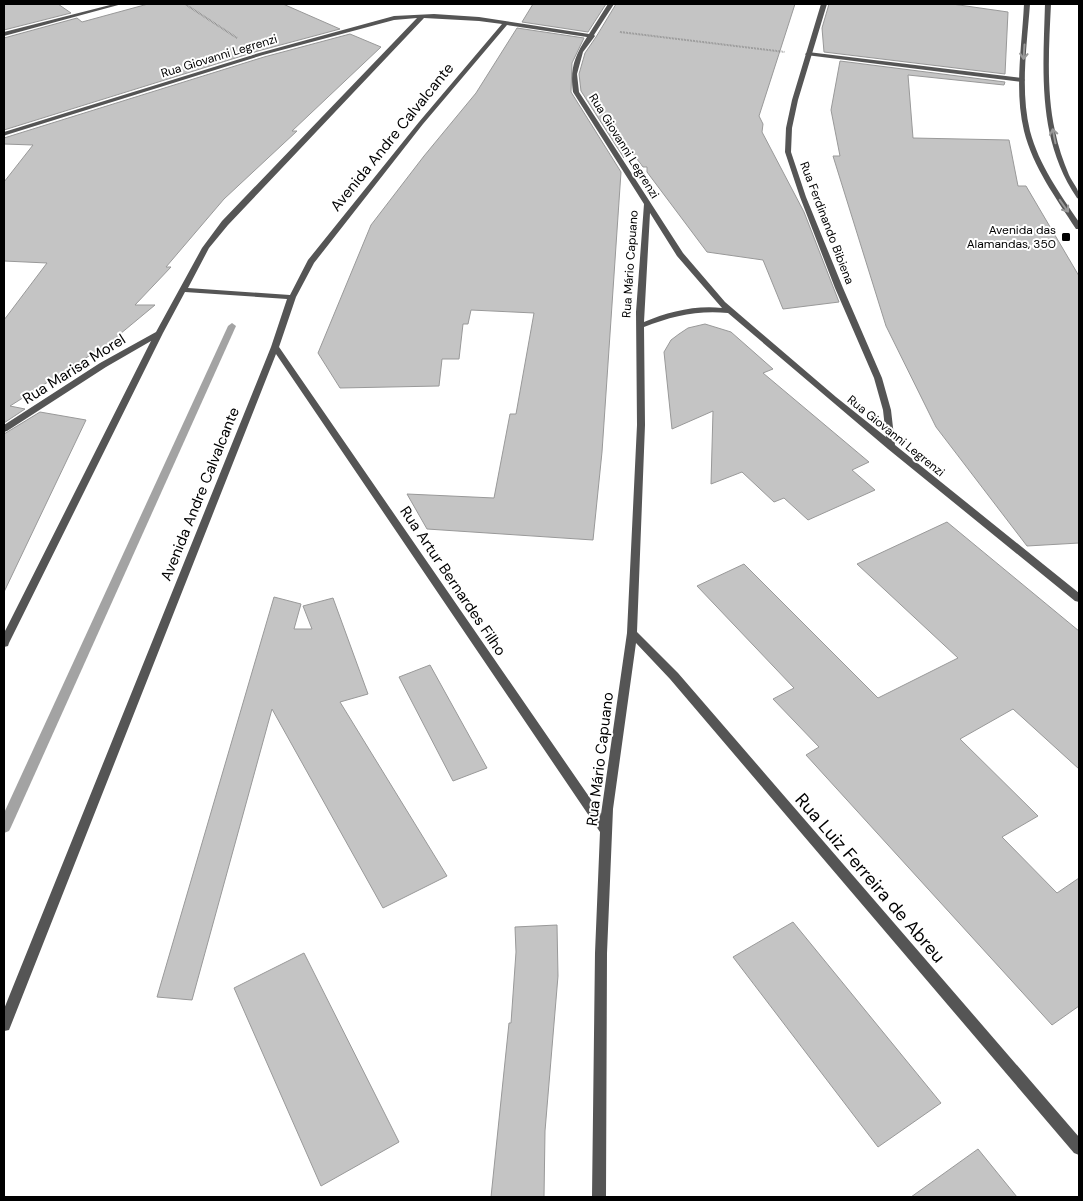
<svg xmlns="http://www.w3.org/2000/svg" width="1083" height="1201" font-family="'DM Sans',sans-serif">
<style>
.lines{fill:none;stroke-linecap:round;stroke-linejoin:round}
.stream{fill:#a3a3a3;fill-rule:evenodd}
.building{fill:#c4c4c4;stroke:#999}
.path{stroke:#777;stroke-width:2;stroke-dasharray:0.5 1;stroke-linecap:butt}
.service{fill:#555;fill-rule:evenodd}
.minor{fill:#555;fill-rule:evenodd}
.tertiary{fill:#555;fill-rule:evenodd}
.oneway{stroke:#999}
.poi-dot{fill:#000;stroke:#fff;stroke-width:2}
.labels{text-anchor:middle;stroke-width:4;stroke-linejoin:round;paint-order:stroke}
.far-street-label{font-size:12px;fill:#000;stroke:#fff}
.far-poi-label{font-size:12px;fill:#000;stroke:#fff;text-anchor:end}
.street-label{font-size:15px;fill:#000;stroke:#fff}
.near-street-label{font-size:18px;fill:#000;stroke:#fff}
</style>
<rect width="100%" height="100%" fill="#fff"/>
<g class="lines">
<path class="stream" d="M232,323L236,326L11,827L9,831L4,833V813L228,326Z"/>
</g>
<path class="building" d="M4,4H58L71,13L4,30Z
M148,4H283L340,29L258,51L4,130V38L77,18L82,22Z
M533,4H606L588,32L522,22Z
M616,4H795L759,116L763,124L762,132L804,212L839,302L783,309L763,260L707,252L647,172V167H643L625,143L624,158L581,91L579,74L585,53L596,37Z
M829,4H952L1008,12L1005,74L824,52L822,28Z
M517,28L584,38L572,63L571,92L621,172L602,452L593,540L427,529L407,494L494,498L510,414H516L534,313L471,310L468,324H463L459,359H442L439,386L340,388L318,353L371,225L424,156L476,93Z
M350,34L381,47L292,131H297L224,199L166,267H171L135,305H155L108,344L10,406L25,409L4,423V320L47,263L4,261V182L33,145L4,144V138L264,57Z
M840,61L1005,82L1004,85L908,75L913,138L1009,140L1018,186H1026L1079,276V543L1027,546L936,427L886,326L833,156H840L831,110Z
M705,324L731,332L773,369L763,373L869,462L852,470L875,490L808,520L784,498L774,502L742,472L711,484L713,411L672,429L664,352L671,340L679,334L688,328Z
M40,412L86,420L4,592V434Z
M947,522L1079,631V769L1013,709L960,739L1038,816L1002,837L1057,893L1079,878V1006L1052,1025L806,755L819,747L773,699L794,688L697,586L744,564L878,698L958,658L857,564Z
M274,597L301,604L294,629H312L303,606L333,598L368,694L340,702L447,876L383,908L272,709L192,1000L157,997Z
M430,665L487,768L453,781L399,677Z
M793,922L941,1103L878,1147L733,957Z
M557,925L558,976L545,1131L544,1197H491L509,1023H511L516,952L515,927Z
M304,953L399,1142L321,1186L234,988Z
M978,1149L1017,1197H911Z"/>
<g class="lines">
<path class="path" d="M185,4L237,38
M620,32L785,52"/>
<path class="service" d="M808,52L1022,78L1025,80L1022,82L806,55L805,54Z"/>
<path class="minor" d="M114,4H122L4,36V32Z
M608,4H614L594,35L595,36L583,52L577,74L579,92L683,253L725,302L836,397L886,437L883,410L874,378L835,288L800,197L785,152L786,128L792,100L821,4H827L798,100L792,128L791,152L806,197L843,288L882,378L891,410L895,445L1079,593V602L1075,601L888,449L728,313C698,310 672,316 644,327L645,425L637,632L678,673L1079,1137V1155L1074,1153L670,679L636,643L613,809L607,953L606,1197H592L595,953L600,832L276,354L11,1025L9,1030L4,1031V1009L271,347L287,299L185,292L163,333L9,643L8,646L4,647V633L151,341L106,367L7,431L4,432V425L100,363L156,332L202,248L222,221L417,18L394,20L263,55L6,135L4,136V132L259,53L394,16L434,14L479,17L589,34ZM424,18L479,21L502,24L419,122L308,260L290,295L188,288L209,248L228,225ZM507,25L587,37C574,57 570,69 573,92L644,204L636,312L637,425L627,633L601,814L279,347L296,297L314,263L423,124ZM650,213L677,256L722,308C695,305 668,312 644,322Z"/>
<path class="tertiary" d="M1024,4H1030C1027,45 1020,90 1030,131C1039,165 1060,194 1079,222V229H1076C1056,198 1033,167 1024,131C1014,90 1022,45 1024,4Z
M1045,4H1051C1049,46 1046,90 1055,131C1058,146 1063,161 1069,175C1073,184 1080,189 1079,199L1077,198C1037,139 1043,72 1045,4Z"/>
</g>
<defs><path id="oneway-shaft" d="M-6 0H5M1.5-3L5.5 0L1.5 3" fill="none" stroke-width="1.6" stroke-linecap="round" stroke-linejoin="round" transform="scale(1.25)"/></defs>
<g class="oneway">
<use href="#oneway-shaft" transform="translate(1024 52) rotate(94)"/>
<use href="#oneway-shaft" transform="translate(1054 136) rotate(-101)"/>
<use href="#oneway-shaft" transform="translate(1064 206) rotate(55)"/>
</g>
<rect class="poi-dot" x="1061" y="232" width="10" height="10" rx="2.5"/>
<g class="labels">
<g class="far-street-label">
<text transform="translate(219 56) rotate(-17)" y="4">Rua Giovanni Legrenzi</text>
<text transform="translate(624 146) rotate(58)" y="4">Rua Giovanni Legrenzi</text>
<text transform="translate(827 223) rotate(69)" y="4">Rua Ferdinando Bibiena</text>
<text transform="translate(630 264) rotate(-86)" y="4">Rua Mário Capuano</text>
<text transform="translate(896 436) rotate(39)" y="4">Rua Giovanni Legrenzi</text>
</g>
<g class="far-poi-label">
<text x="1056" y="234">Avenida das<tspan x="1056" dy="14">Alamandas, 350</tspan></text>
</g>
<g class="street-label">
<text transform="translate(392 137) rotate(-51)" y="5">Avenida Andre Calvalcante</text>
<text transform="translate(74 369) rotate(-32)" y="5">Rua Marisa Morel</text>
<text transform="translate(200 494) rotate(-68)" y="5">Avenida Andre Calvalcante</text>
<text transform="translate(453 581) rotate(56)" y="5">Rua Artur Bernardes Filho</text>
<text transform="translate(600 759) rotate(-83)" y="5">Rua Mário Capuano</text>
</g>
<g class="near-street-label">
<text transform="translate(870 878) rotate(49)" y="6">Rua Luiz Ferreira de Abreu</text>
</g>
</g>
<rect width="1083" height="1201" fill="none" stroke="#000000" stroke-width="10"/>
</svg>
